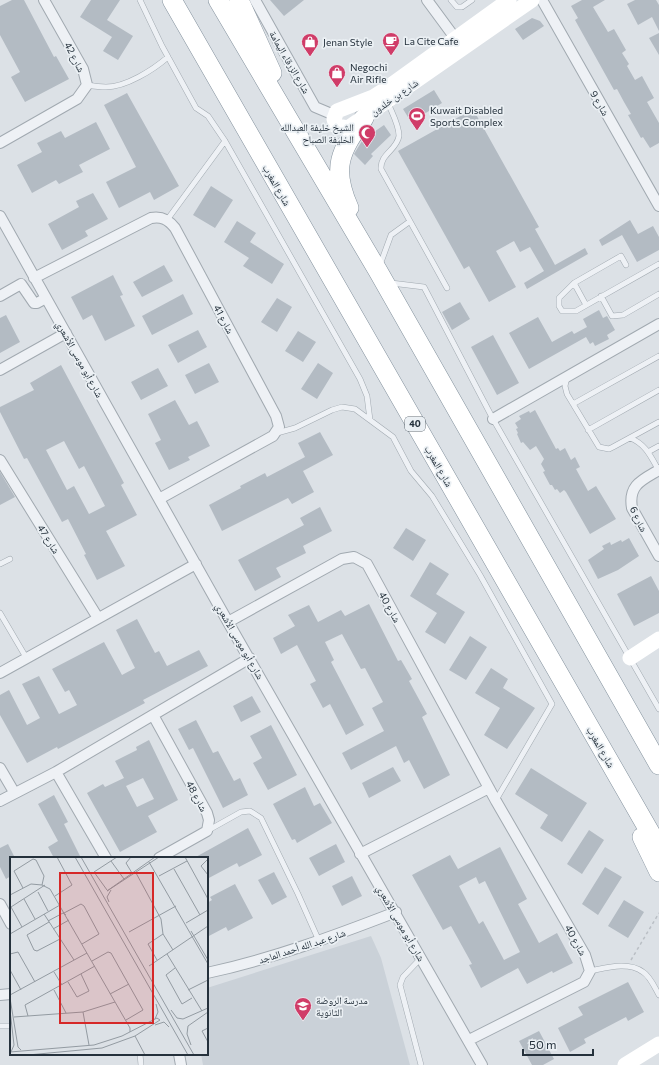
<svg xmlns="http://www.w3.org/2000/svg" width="659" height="1065" font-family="Commissioner,'Noto Naskh Arabic',sans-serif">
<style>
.built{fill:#cad1d8}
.building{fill:#b3bbc3;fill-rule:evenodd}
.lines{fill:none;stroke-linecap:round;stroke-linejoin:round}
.lane-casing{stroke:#a1a9b0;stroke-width:6}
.street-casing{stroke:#a1a9b0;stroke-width:12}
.highway-casing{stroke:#83919d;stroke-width:20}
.path{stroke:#babfc5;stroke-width:1.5;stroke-dasharray:3 3;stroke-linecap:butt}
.lane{stroke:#eef1f5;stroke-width:5}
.street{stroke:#eef1f5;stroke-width:10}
.secondary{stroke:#fff;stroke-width:15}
.highway{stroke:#fff;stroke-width:19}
.labels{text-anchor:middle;stroke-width:3.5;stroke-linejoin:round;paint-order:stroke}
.shield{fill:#ebf0f4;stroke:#606a73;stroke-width:1}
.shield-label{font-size:9px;font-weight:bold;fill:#25313c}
.poi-label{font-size:10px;fill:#25313c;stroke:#ebf0f4;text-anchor:start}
.street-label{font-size:10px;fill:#25313c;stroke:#ebf0f4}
.inset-road{fill:none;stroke:#939ba2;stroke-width:1}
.view{fill:#d62828;fill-opacity:0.15;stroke:#d62828;stroke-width:2}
.inset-edge{fill:none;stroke:#25313c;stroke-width:2}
</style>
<rect width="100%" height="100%" fill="#dce1e6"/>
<path class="built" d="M371,936L381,958L410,1065H203L201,1054H207V988Z"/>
<path class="building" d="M12,0H24L54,57L56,56L69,79L25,102L11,77L20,72L0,35V6Z
M91,0H120L107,20L133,36L118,60L103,51L112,37L80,17Z
M270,0H304L284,16Z
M582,0H605L593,7L608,32L614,29L626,50L622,53L629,64L627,66L635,80L642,76L654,98L647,102L659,123V143L650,148L643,137L641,138L628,115L631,114L624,102L617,89L614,90L575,20L578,18L571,6Z
M635,0H656L659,5V31L652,17L638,25L627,4Z
M532,18L540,21L544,26L523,40L515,29Z
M659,33V55L649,38Z
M434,90L442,103L411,122L403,109Z
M127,93L179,186L154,200L150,192L119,208L106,182L136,167L104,105Z
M473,109L539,227L535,229L555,265L585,248L588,254L527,289L524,283L544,271L530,247L520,252L514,241L496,251L516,287L489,302L469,266L464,269L398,151Z
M96,122L110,149L79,165L83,172L59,184L56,180L32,193L17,165L42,152L37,143L61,131L65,138Z
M384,125L391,135L371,154L373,156L365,165L354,154L365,136L369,132L371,134Z
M211,186L233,200L215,228L193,215Z
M93,193L108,219L85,231L88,236L62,250L48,224L79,207L76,201Z
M630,220L638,234L653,226L659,237V250L637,262L622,235L602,246L599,240Z
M237,221L256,233L250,242L284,264L272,284L243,266L249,258L224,242Z
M164,265L173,281L142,297L133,282Z
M113,275L123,295L120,296L135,326L105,341L92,315L83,320L71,297Z
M183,294L193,314L152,335L142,316Z
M277,298L292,307L277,332L261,322Z
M460,302L470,319L452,330L442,312Z
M599,310L603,318L607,316L615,330L607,335L609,339L595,346L593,342L590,344L586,337L529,369L509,333L538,317L552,342L572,331L574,334L587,327L583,319Z
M6,315L20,342L0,353V318Z
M198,330L207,347L178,363L168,345Z
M298,331L316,342L303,362L285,351Z
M493,335L519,383L497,395L471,347Z
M209,363L219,382L195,394L185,375Z
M318,363L333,373L317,399L301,389Z
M61,365L124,483L121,485L137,515L106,531L125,566L97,580L84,555L86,554L68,519L62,522L27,458L24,459L0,412V407L34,390L30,383ZM64,441L79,469L84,466L105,506L89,514L74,486L67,490L46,450Z
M158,368L168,386L141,400L131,382Z
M175,400L189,425L197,421L210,446L188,457L190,460L169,470L155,443L161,440L148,414Z
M535,410L556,449L558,448L560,451L565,448L571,460L575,457L580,467L576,469L588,491L596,486L616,519L590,534L566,492L564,490L560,493L557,489L555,490L552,485H550L543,472L545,471L541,464L544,459L536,446L530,450L523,442L521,443L517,434L518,433L516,429L518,428L515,423L521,419L519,416L529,411L530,413Z
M320,432L333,455L303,471L314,492L292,504L288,498L222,531L209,505L241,488L240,486L265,473L267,477L305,457L298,443Z
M0,472L15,497L0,505Z
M320,507L332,531L303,546L306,553L276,568L281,577L255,591L238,560L304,525L300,518Z
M406,528L426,540L413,561L393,548Z
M629,538L639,556L618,570L598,579L588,560L604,549L602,546L610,542L611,545L621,540L622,542Z
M430,562L449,574L436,594L465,612L445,644L425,632L437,613L410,596Z
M651,576L659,591V613L634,626L617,594Z
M369,604L398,661L401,660L412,679L409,681L427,714L422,717L450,775L424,789L409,760L404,763L396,746L351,770L342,753L384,731L372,708L383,702L365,668L361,669L342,634L325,642L334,660L331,662L364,725L346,735L330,704L323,708L310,684L316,681L297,645L281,654L273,638L295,626L288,615L309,605L318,622L341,610L345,616Z
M137,619L155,653L159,651L167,666L199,650L208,666L143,700L145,703L58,749L57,747L27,763L0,715V695L9,690L27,725L40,718L22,684L39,676L59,714L77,705L69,690L65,692L52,669L104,642L122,675L135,668L116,630Z
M470,636L487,647L466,680L449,670Z
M491,668L508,679L503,688L535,708L507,749L484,735L500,708L475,693Z
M252,696L261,712L241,722L233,706Z
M196,720L213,753L218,751L234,781L240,778L248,795L223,808L193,748L189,750L178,729Z
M271,725L297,775L268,790L253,763L262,758L250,736Z
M149,740L178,800L148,816L157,832L120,852L87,793L103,784L105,787L124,778L115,761L137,750L136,747ZM143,778L154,799L137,807L126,786Z
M393,767L401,781L369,798L362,783Z
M531,768L587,803L562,842L540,828L548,815L515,794Z
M305,787L314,806L320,803L332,823L297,843L295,839L292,840L273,804Z
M54,795L68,822L64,824L81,858H54L48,847L58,841L38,804Z
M248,828L262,855L239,867L237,863L207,879V858H194Z
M589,830L604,840L582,874L567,864Z
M8,844L15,858H11V876L6,879L0,867V848Z
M336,844L345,862L319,876L309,858Z
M500,847L527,899L518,904L539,943L557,933L573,963L553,973L552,971L527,984L518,968L481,988L469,965L472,964L451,926L443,930L412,875L450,855L458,869ZM476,877L479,884L485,881L520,952L504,960L483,921L479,924L459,886Z
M605,867L622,877L598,915L582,904Z
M274,872L287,897L272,905L258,880Z
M352,876L362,896L342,906L332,886Z
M235,884L253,918L228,931L226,927L207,937V903L212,900L210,897Z
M624,900L644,912L628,938L608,926Z
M628,982L644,1012L628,1021L626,1017L584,1039L586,1043L570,1052L558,1028L583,1015L578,1007Z
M539,1031L554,1059L543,1065H532L519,1041Z"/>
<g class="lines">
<defs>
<path id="lane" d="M140,0L162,46L196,108L208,116L225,141L360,379L367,396L370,420
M451,0L457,7H462L472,0
M87,85C93,86 99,87 106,87C126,87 153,70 168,57
M388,103C392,113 399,125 399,136C397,150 380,154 381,169L447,288
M167,220L225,141
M380,265L391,235L409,222
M391,283L424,287L493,419L659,709
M574,283L559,298V306L562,311H576L659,264
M601,296L612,316L623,315L659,294
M586,305L574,283L621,256L626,265
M567,377L565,386L567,394L599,447L609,449L613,447L659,422
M573,404L659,356
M588,430L659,390
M277,433L295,428L332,410L342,407L355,409L393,437L411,471L432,496L480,575L552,704L496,800
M630,438C646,444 651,457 659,471
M648,452L659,446
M0,564L10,559
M0,613L27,659
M207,831L241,812L250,811L261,818L298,894L319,941
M421,958L403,977L400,985L421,1065
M590,971C606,968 628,961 643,972C650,976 655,988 659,995
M0,1026H11
M140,1054L141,1065"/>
<path id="street" d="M255,0L315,107L334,115
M427,0L455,38
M542,0L659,206
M0,143L77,99L87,85L83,69L44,0
M0,216L228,622L482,1065
M34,278L151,218C161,216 168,219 175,228L276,416L279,427L273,436L159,499
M0,296L21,284L34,303H37L46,298
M0,370L66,333
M493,419L659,324
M0,460L98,618
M659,470C642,480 628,485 632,508L659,556
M228,622L342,559L354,557L367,564L496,801L585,955L590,971L584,982L469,1040
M0,673L196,564
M153,715L207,813L209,820L207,831L159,858
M0,768L14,792
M56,772L106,858
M0,801L56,772L250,658
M360,854L489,788
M0,904L11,924
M207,973C272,959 334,936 396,912
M0,995L11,994
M179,1054L181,1065"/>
<path id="highway" d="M172,0L659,848
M218,0L378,271L659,765
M239,0L272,73
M349,208C331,168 340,151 364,118
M642,837L659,872"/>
</defs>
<use href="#lane" class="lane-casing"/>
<use href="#street" class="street-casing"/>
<use href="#highway" class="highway-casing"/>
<path class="path" d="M631,960L659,913"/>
<use href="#lane" class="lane"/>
<use href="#street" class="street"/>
<path class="secondary" d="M509,0L384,90L373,97L337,111L334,119L336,126L348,128L532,0
M630,658L659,639
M625,1065L659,1044"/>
<use href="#highway" class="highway"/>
</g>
<defs>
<symbol id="cafe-pin" viewBox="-11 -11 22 30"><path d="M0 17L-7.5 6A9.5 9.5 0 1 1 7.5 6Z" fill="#d03c68" stroke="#ebf0f4"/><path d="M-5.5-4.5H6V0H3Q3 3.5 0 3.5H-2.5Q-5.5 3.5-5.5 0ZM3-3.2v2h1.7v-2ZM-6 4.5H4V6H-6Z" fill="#fff"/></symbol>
<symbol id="shop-pin" viewBox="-11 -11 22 30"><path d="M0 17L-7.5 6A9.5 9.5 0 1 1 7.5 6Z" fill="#d03c68" stroke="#ebf0f4"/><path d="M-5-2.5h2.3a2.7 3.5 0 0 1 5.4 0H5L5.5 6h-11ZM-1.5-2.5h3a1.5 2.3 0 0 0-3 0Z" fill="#fff"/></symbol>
<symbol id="stadium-pin" viewBox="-11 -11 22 30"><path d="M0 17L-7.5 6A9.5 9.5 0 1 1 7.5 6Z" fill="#d03c68" stroke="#ebf0f4"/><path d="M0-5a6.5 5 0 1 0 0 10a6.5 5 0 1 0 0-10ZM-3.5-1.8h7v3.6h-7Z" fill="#fff"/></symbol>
<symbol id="mosque-pin" viewBox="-11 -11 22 30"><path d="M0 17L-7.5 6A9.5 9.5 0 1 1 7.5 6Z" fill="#d03c68" stroke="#ebf0f4"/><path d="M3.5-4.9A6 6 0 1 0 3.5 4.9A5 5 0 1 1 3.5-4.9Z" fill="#fff"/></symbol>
<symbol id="school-pin" viewBox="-11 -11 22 30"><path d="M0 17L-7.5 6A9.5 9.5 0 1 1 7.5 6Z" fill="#d03c68" stroke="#ebf0f4"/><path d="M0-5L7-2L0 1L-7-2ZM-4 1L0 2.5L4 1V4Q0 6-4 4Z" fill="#fff"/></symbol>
</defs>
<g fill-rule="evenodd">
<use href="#cafe-pin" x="381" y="31" width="20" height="27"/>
<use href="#shop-pin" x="300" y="32" width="20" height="27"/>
<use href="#shop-pin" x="327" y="63" width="20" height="27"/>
<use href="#stadium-pin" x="407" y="106" width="20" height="27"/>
<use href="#mosque-pin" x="357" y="123" width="20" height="27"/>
<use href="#school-pin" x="293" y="996" width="20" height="27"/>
</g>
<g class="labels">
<rect class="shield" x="405" y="417" width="20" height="14" rx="3"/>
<g class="shield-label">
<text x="415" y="427">40</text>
</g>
<g class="poi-label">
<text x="404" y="45">La Cite Cafe</text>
<text x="323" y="46">Jenan Style</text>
<text x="350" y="71">Negochi<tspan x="350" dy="12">Air Rifle</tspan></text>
<text x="430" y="114">Kuwait Disabled<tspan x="430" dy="12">Sports Complex</tspan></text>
<text x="354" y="131" text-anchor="end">الشيخ خليفة العبدالله<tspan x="354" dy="12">الخليفة الصباح</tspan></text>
<text x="316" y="1004">مدرسة الروضة<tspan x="316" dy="12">الثانوية</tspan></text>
</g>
<g class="street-label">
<text transform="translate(75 57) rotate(63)" y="4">شارع 42</text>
<text transform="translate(290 62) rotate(60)" y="4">شارع الزرقاء اليمامة</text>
<text transform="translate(394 97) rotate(-35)" y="4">شارع بن خلدون</text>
<text transform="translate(600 103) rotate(60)" y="4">شارع 9</text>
<text transform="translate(277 185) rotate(60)" y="4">شارع المغرب</text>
<text transform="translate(224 319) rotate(62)" y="4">شارع 41</text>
<text transform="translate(80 359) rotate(61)" y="4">شارع أبو موسى الأشعري</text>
<text transform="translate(439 466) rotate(60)" y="4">شارع المغرب</text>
<text transform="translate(639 519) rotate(64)" y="4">شارع 6</text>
<text transform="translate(49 539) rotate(58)" y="4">شارع 47</text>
<text transform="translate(390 607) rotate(61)" y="4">شارع 40</text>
<text transform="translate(240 641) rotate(60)" y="4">شارع أبو موسى الأشعري</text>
<text transform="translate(601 747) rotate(60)" y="4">شارع المغرب</text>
<text transform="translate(197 796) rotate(62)" y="4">شارع 48</text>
<text transform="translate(401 923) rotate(60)" y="4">شارع أبو موسى الأشعري</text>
<text transform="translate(576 940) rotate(61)" y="4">شارع 40</text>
<text transform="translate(302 946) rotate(-18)" y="4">شارع عبد الله أحمد الماجد</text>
</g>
</g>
<g transform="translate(10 857)">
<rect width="198" height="198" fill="#dce1e6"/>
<path class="inset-road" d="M65,0L178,198M71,0L184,198M121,0L116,6L122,16M145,0L97,34L149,0M175,0L198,42M198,2L191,9L198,18M101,4L114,22M139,5L198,107M164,12L190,58M126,16L151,62L153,77L163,93M149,19L177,4M13,31L4,14L23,2L26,3L34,19L32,28M97,33L84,15L107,0M28,35L38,54M0,38L21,27L32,28L40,32L120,171V175M45,39L62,28L47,0M14,42L25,62M99,45L97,40L101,33M54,56L71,47L74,49L89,77L72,87M34,57L64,103M38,64L53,56L56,58M39,65L17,78L24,93L27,94L50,82M176,66L198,53M12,70L1,50L35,28M43,72L59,63M181,74L198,103M119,75L166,49M0,77L50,48M0,97L8,95L25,125M157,97L192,154M147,103L138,87L153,77M82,104L98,95L101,96L133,153L116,163M139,109L198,69M165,111L156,118L172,147L182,141M0,113L11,133M44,115L52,128M58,125L67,140L79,134L71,117M44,133L56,156M178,133L198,123M100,137L119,127M0,138L77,96M0,141L8,190L11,193M0,153L4,188L1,195M161,153L167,161L173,162L198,151M73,155L79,188M18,159L15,148L85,109M4,160L73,155L105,145M145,162L148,155L146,147M145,168L154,165L159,170M198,171L192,174L198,185M125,179L135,198M181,188L177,177L178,169L198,155M0,195L84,188L112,179L147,161L150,163L125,179L92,191L18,198"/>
<path class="view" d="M50,16H143V166H50Z"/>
<rect width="198" height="198" class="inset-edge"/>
</g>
<path d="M523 1049v6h70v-6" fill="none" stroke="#25313c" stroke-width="2"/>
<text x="529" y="1049" font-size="12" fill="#25313c" stroke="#ebf0f4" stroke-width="3" paint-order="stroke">50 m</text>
</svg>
